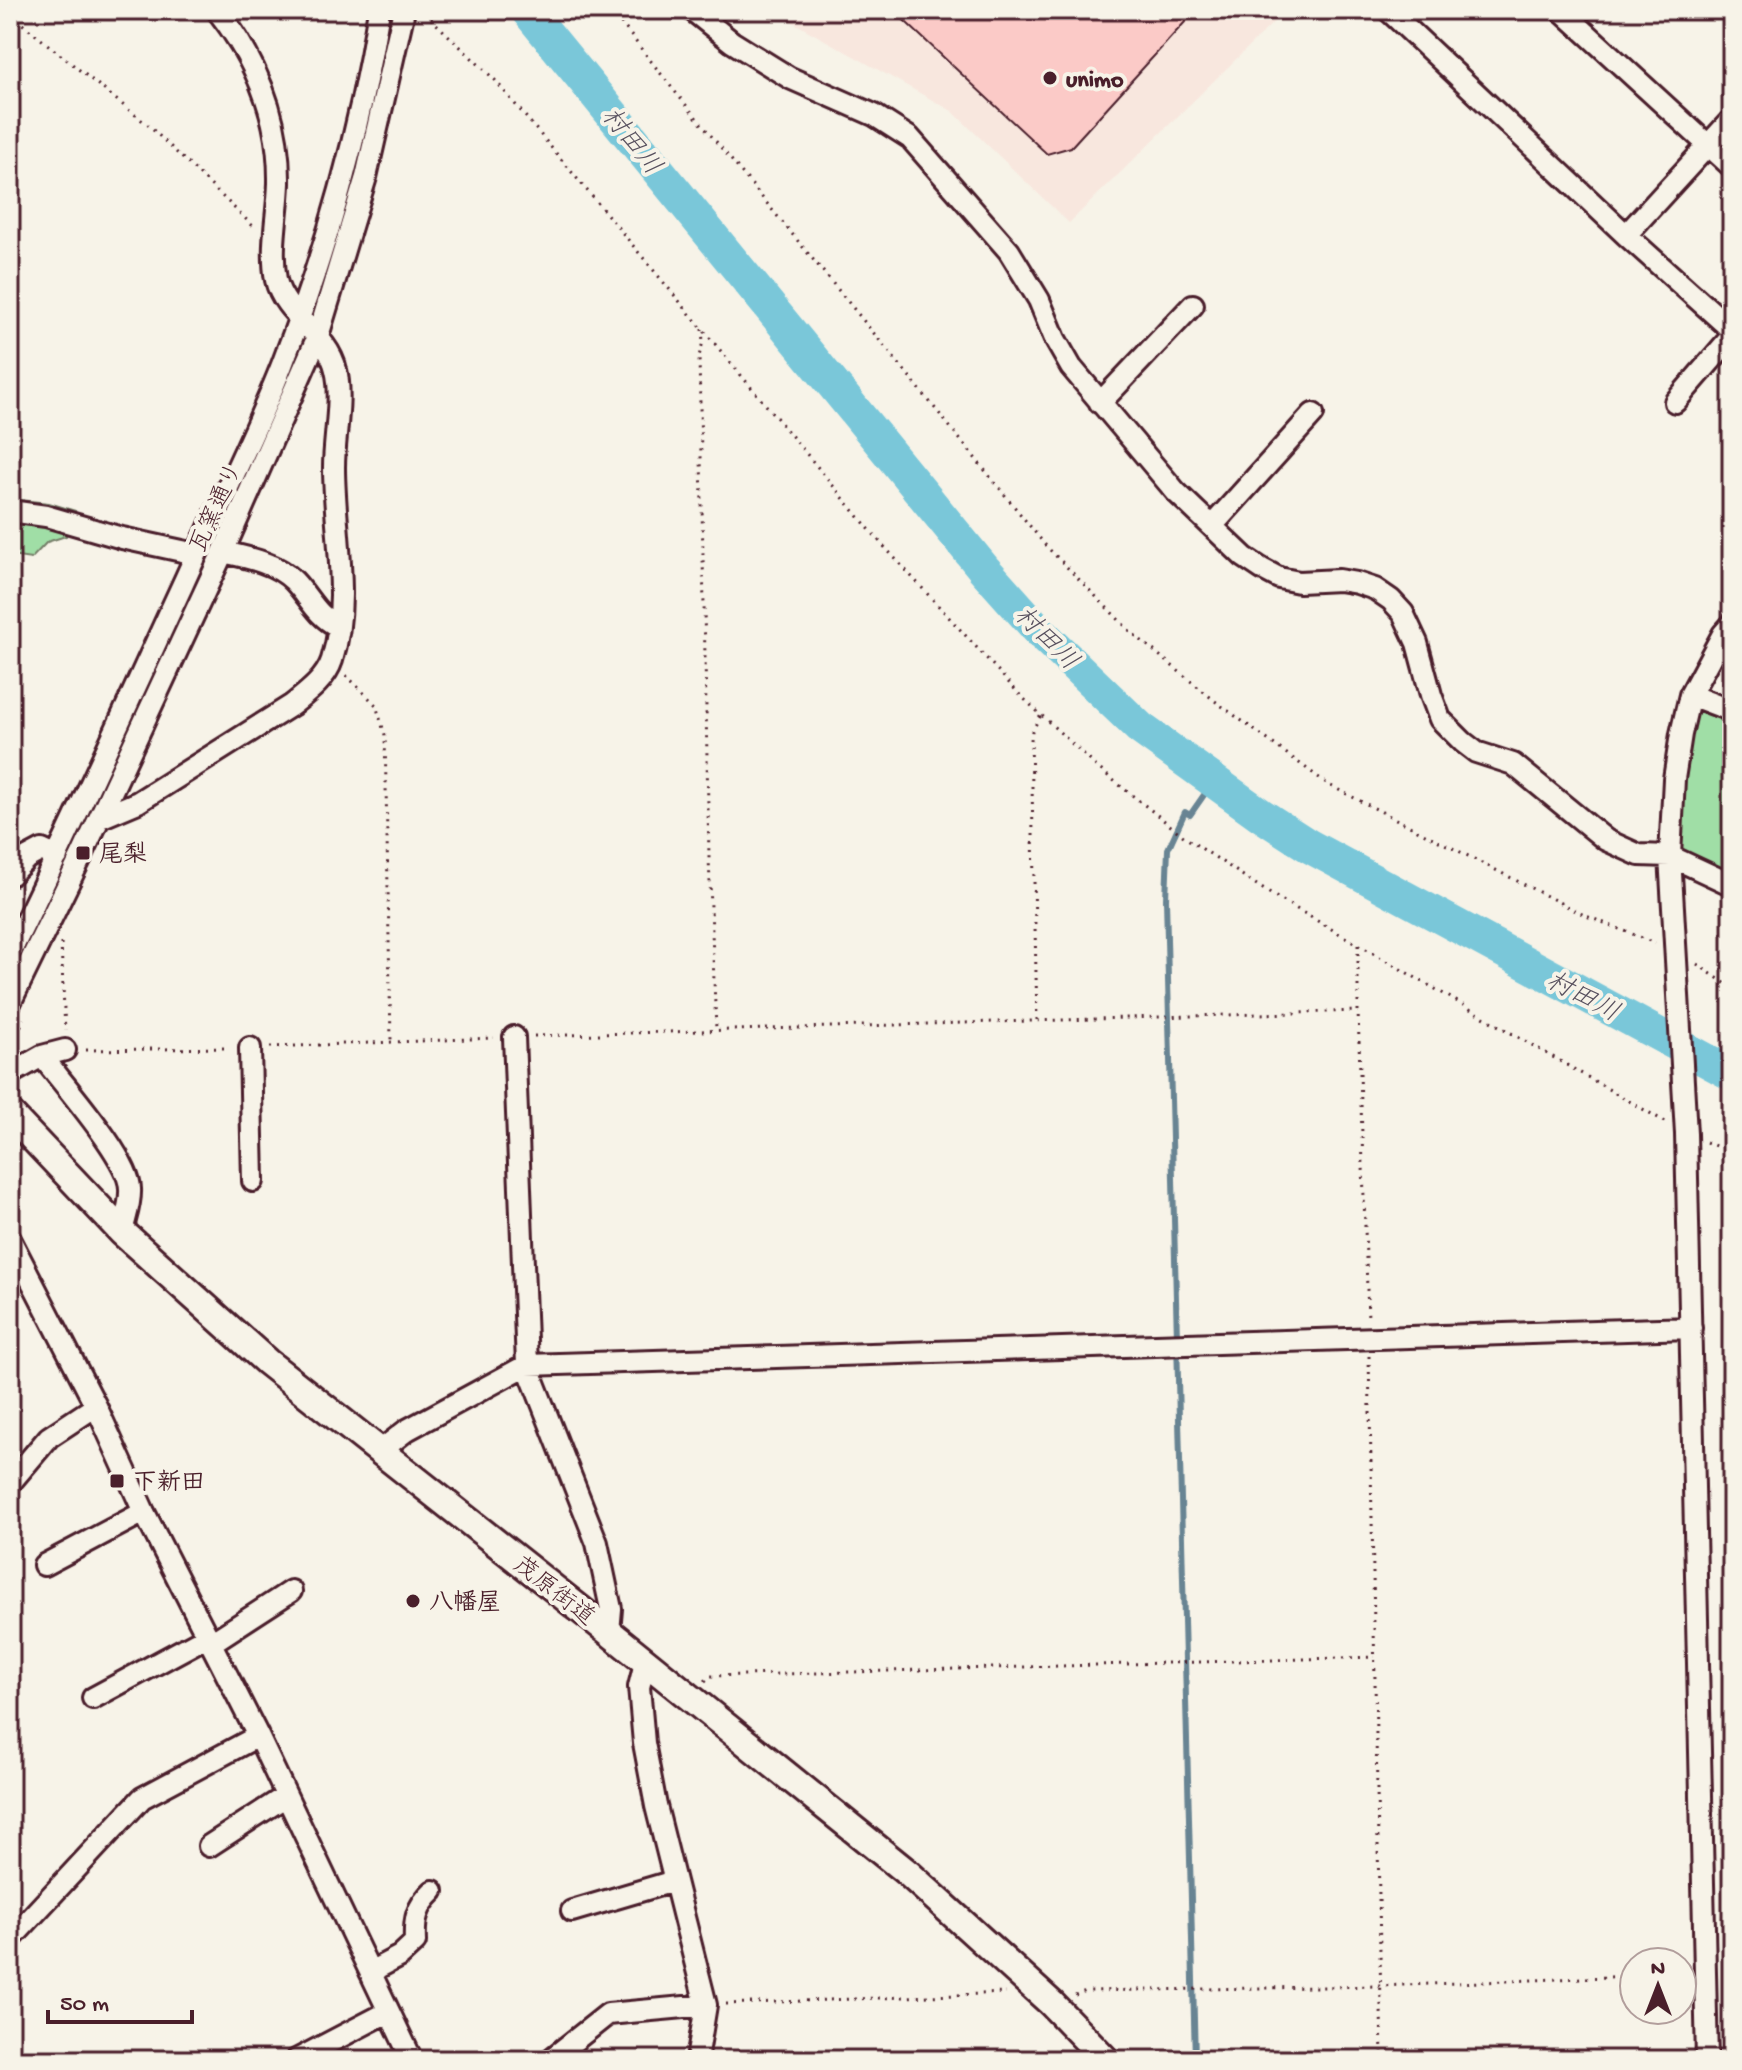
<svg xmlns="http://www.w3.org/2000/svg" width="1742" height="2070" font-family="'Gochi Hand','Klee One',sans-serif">
<style>
.built{fill:#f8e7de}
.green{fill:#a0dea6;stroke:#757e68;stroke-width:2}
.lines{fill:none;stroke-linecap:round;stroke-linejoin:round}
.stream{stroke:#678493;stroke-width:6}
.river{stroke:#7ac7d9;stroke-width:34}
.building{fill:#fbcac7;stroke:#4a1f2b;stroke-width:2}
.minor-casing{stroke:#4a1f2b;stroke-width:26}
.major-casing{stroke:#4a1f2b;stroke-width:32}
.path{stroke:#4a1f2b;stroke-width:3;stroke-dasharray:2 6;stroke-linecap:butt}
.minor{stroke:#f7f3e8;stroke-width:20}
.major{stroke:#f7f3e8;stroke-width:26}
.poi-dot{fill:#4a1f2b;stroke:#f7f3e8;stroke-width:3}
.labels{text-anchor:middle;stroke-width:8;stroke-linejoin:round;paint-order:stroke}
.poi-label{font-size:24px;font-weight:bold;fill:#4a1f2b;stroke:#f7f3e8;text-anchor:start}
.street-label{font-size:24px;fill:#4a1f2b;stroke:#f7f3e8}
.water-label{font-size:26px;font-style:italic;fill:#58515f;stroke:#f7f3e8}
</style>
<rect width="100%" height="100%" fill="#f7f3e8"/>
<filter id="ink" filterUnits="userSpaceOnUse"><feTurbulence type="fractalNoise" baseFrequency=".0125" numOctaves="2"/><feDisplacementMap in="SourceGraphic" scale="16" xChannelSelector="R" yChannelSelector="G"/><feConvolveMatrix kernelMatrix="1 2 1 2 8 2 1 2 1" color-interpolation-filters="sRGB"/></filter>
<g filter="url(#ink)">
<path class="built" d="M771,10H1286L1069,223L952,111Z"/>
<path class="green" d="M10,499L49,503L75,511L66,536L47,542L31,559L10,556Z
M1690,695L1732,711V885L1670,856Z"/>
<g class="lines">
<path class="stream" d="M1195,2060L1166,899L1168,849L1185,812L1190,815L1213,782"/>
<path class="river" d="M527,10L984,569L1042,634L1140,728L1261,815L1309,846L1732,1074"/>
</g>
<path class="building" d="M893,10H1196L1071,147L1047,154Z"/>
<g class="lines">
<defs>
<path id="minor" d="M692,10L732,42L790,78L874,115L910,138L1009,251L1039,300L1055,339L1071,367L1176,492L1244,557L1262,569L1279,578L1299,582L1339,580L1357,583L1375,589L1391,600L1403,613L1417,643L1431,695L1440,719L1463,742L1476,752L1513,764L1606,840L1639,855L1670,856L1732,885
M1388,10L1626,235L1732,330
M1561,10L1732,167
M1626,235L1732,119
M1675,402L1732,336
M1100,403L1193,305
M10,511L46,516L122,538L196,554
M1213,525L1313,414
M223,552C246,557 277,563 294,581C310,598 316,615 337,626
M1690,695L1732,711
M100,818L138,802L292,705C307,693 326,679 332,660C351,599 334,530 334,467C334,438 343,397 336,370C328,333 284,316 276,280C270,248 278,215 279,183C280,118 257,61 217,10
M10,875L27,858L42,850L57,857
M10,953C70,832 125,709 182,586C215,512 252,441 282,365C327,247 359,135 379,10
M10,1003L83,853L223,552L318,336L366,177L404,10
M514,1037L527,1365L597,1543L611,1609L609,1632
M250,1048L253,1181
M42,1056C62,1083 130,1159 130,1189C131,1203 125,1218 122,1232
M10,1074L42,1056L65,1050
M10,1239L96,1406L144,1512L258,1736L412,2060
M380,1451L407,1430L527,1365L1691,1328
M10,1483L49,1437L96,1406
M44,1565L144,1512
M211,1643L291,1591
M645,1663L639,1687L644,1743L656,1806L706,2005L697,2060
M93,1698L208,1636
M209,1846L286,1796
M572,1911L674,1881
M10,1940L142,1798L258,1736
M370,1972L400,1956L415,1942C414,1920 416,1907 433,1891
M296,2060L388,2012
M550,2060L608,2014L706,2005
M1707,2060L1686,1134L1670,856L1674,779L1681,734L1690,695L1723,634L1732,624"/>
<path id="major" d="M10,1114L122,1232L267,1362L609,1632L909,1874L1051,2003L1106,2060"/>
</defs>
<use href="#minor" class="minor-casing"/>
<use href="#major" class="major-casing"/>
<path class="path" d="M611,10L672,88L909,376L1046,546L1131,632L1215,701L1329,785L1584,915L1655,943
M425,13L495,80L880,542L1021,696L1098,768L1186,838L1269,893L1667,1123
M10,14L149,126L254,227
M702,329L703,342L699,356L709,858L716,1030
M346,675L376,705L385,735L391,1041
M61,943L65,1031
M1358,945V1011L1368,1320
M1697,964L1732,988
M1037,1020L1031,740L1032,731L1041,715
M534,1036L1358,1011
M270,1047L494,1038
M10,1048L24,1019
M86,1050L230,1048
M1706,1142L1732,1153
M1369,1356L1382,2060
M705,1681L711,1676L1375,1657
M1075,1995L1086,1991L1379,1986L1634,1976
M726,2004L1006,1993"/>
<use href="#minor" class="minor"/>
<use href="#major" class="major"/>
</g>
</g>
<g class="poi-dot">
<circle cx="1050" cy="78" r="8"/>
<rect x="75" y="845" width="16" height="16" rx="4"/>
<rect x="109" y="1473" width="16" height="16" rx="4"/>
<circle cx="413" cy="1601" r="8"/>
</g>
<g class="labels">
<g class="poi-label">
<text x="1066" y="86">unimo</text>
<text x="99" y="861">尾梨</text>
<text x="133" y="1489">下新田</text>
<text x="429" y="1609">八幡屋</text>
</g>
<g class="street-label">
<text transform="translate(215 507) rotate(-66)" y="8">瓦窯通り</text>
<text transform="translate(555 1590) rotate(38)" y="8">茂原街道</text>
</g>
<g class="water-label">
<text transform="translate(633 140) rotate(51)" y="9">村田川</text>
<text transform="translate(1048 637) rotate(45)" y="9">村田川</text>
<text transform="translate(1584 995) rotate(28)" y="9">村田川</text>
</g>
</g>
<rect width="1742" height="2070" fill="none" stroke="#f7f3e8" stroke-width="40"/>
<rect x="20" y="20" width="1702" height="2030" fill="none" stroke="#4a1f2b" stroke-width="3" filter="url(#ink)"/>
<g transform="translate(1658 1986)"><circle r="38" fill="#f7f3e8" stroke="#b29e9c" stroke-width="2"/>
<path d="M0-6L14 30L0 20L-14 30Z" fill="#4a1f2b"/>
<text y="-12" font-size="22" font-weight="bold" text-anchor="middle" fill="#4a1f2b">N</text>
</g>
<path d="M48 2010v12h144v-12" fill="none" stroke="#4a1f2b" stroke-width="4"/>
<text x="60" y="2010" font-size="24" fill="#4a1f2b" stroke="#f7f3e8" stroke-width="6" paint-order="stroke">50 m</text>
</svg>
